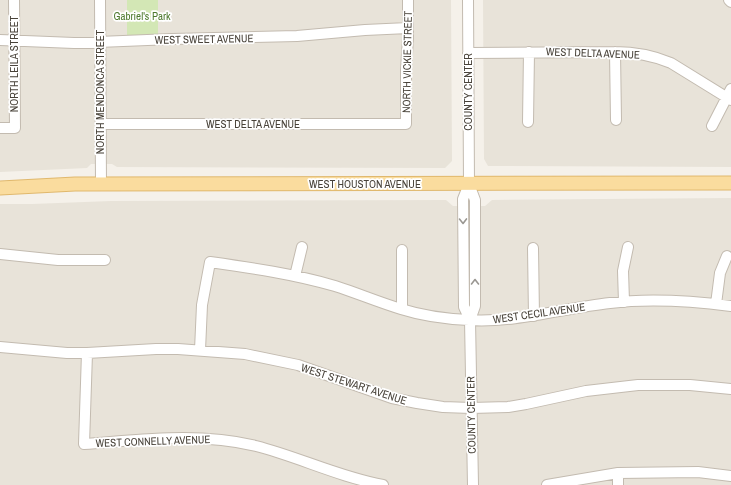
<svg xmlns="http://www.w3.org/2000/svg" width="731" height="485" font-family="'Archivo Narrow',sans-serif">
<style>
.residential{fill:#e8e3d9}
.green{fill:#d3e7b5}
.lines{fill:none;stroke-linecap:round;stroke-linejoin:round}
.minor-casing{stroke:#c3bbb0;stroke-width:12}
.major-casing{stroke:#e0b86d;stroke-width:15}
.minor{stroke:#fff;stroke-width:10}
.major{stroke:#fadc9e;stroke-width:13}
.oneway{stroke:#9a9792}
.labels{text-anchor:middle;stroke-width:3.5;stroke-linejoin:round;paint-order:stroke}
.park-label{font-size:11px;fill:#4d792d;stroke:#fff}
.street-label{font-size:11px;fill:#484239;stroke:#fff}
</style>
<rect width="100%" height="100%" fill="#f5f1ea"/>
<path class="residential" d="M0,0H451L452,161L445,168L117,167L112,164H91L87,168L0,172Z
M483,0H731V167L488,166L484,159Z
M731,198V485H0V204H32L111,201L446,200L453,206H485L492,200Z"/>
<path class="green" d="M127,0H158V34L127,36Z"/>
<g class="lines">
<defs>
<path id="minor" d="M100,0L101,184
M468,0L469,184L475,200V306L470,320L473,485
M729,0L731,2
M0,40L74,43L172,39L297,36L365,30L408,28
M615,52L616,120
M468,53L615,52C635,52 652,55 671,63L731,100
M528,122L529,52
M101,124H406V70L408,38V0
M712,126L731,89
M0,128H15L14,0
M469,184L463,199L464,307L470,320
M533,248L534,316
M402,250V309
M0,254L58,260H105
M295,276L302,247
M624,302L623,271L628,247
M716,304L720,273L727,256
M0,347L67,353H87L156,349H178L245,354L298,365L392,398L417,403L443,407L471,408L508,407L526,404L586,391L638,385H690L731,389
M200,350L202,305L210,262C252,268 294,274 335,286C357,293 378,302 401,309C423,316 446,319 469,320C517,323 563,308 610,303C650,298 692,301 731,306
M87,353L84,444C141,440 199,432 256,446C299,457 339,477 383,485
M547,485L618,473L698,472L731,476
M618,485V473"/>
<path id="major" d="M0,188L75,184L731,183"/>
</defs>
<use href="#minor" class="minor-casing"/>
<use href="#major" class="major-casing"/>
<use href="#minor" class="minor"/>
<use href="#major" class="major"/>
</g>
<defs><path id="oneway-chevron" d="M-2-3.5L2.5 0L-2 3.5" fill="none" stroke-width="1.6" stroke-linecap="round" stroke-linejoin="round"/></defs>
<g class="oneway">
<use href="#oneway-chevron" transform="translate(463 221) rotate(89)"/>
<use href="#oneway-chevron" transform="translate(475 282) rotate(-90)"/>
</g>
<g class="labels">
<g class="park-label">
<text x="142" y="20">Gabriel's Park</text>
</g>
<g class="street-label">
<text transform="translate(204 39) rotate(-1)" y="4">WEST SWEET AVENUE</text>
<text transform="translate(593 53) rotate(2)" y="4">WEST DELTA AVENUE</text>
<text transform="translate(407 62) rotate(-89)" y="4">NORTH VICKIE STREET</text>
<text transform="translate(14 64) rotate(-90)" y="4">NORTH LEILA STREET</text>
<text transform="translate(100 92) rotate(-90)" y="4">NORTH MENDONCA STREET</text>
<text transform="translate(468 92) rotate(-90)" y="4">COUNTY CENTER</text>
<text x="253" y="128">WEST DELTA AVENUE</text>
<text x="365" y="188">WEST HOUSTON AVENUE</text>
<text transform="translate(539 313) rotate(-8)" y="4">WEST CECIL AVENUE</text>
<text transform="translate(354 384) rotate(18)" y="4">WEST STEWART AVENUE</text>
<text transform="translate(471 415) rotate(-91)" y="4">COUNTY CENTER</text>
<text transform="translate(153 441) rotate(-2)" y="4">WEST CONNELLY AVENUE</text>
</g>
</g>
</svg>
